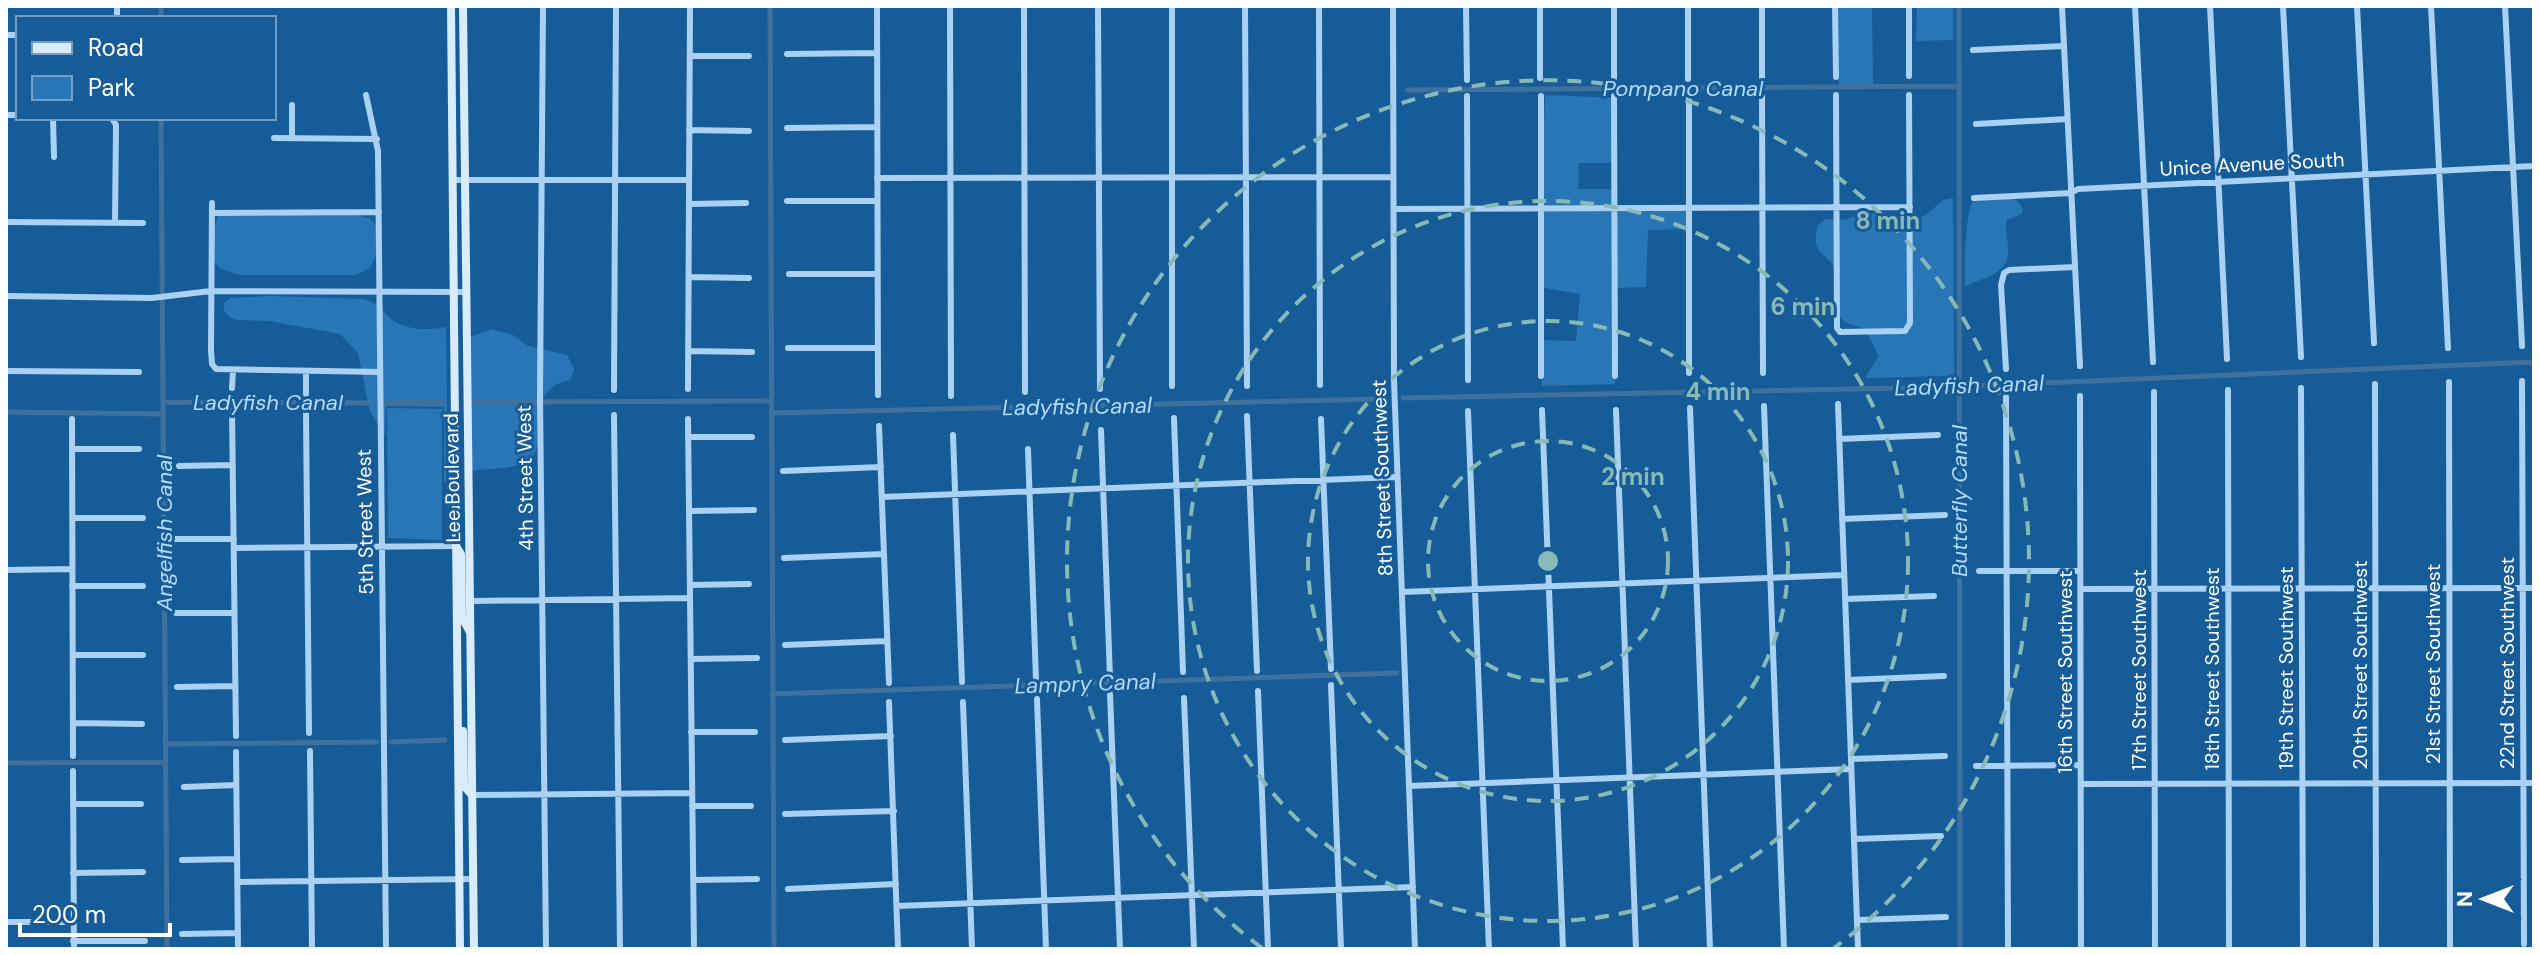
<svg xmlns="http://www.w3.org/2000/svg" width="2540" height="955" font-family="'DM Sans',sans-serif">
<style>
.green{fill:#2976b7}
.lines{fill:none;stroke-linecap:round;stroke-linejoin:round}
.canal{stroke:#40719d;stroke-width:5}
.minor{stroke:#aad1f2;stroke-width:6}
.secondary{stroke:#d9ecfc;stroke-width:8}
.ring{fill:none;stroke:#87bab6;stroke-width:4;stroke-dasharray:14 10}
.labels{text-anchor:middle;stroke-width:6;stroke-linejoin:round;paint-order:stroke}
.street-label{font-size:20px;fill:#fff;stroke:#165c99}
.water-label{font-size:22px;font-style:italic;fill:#b6dbf9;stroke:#165c99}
.centre{fill:#87bab6;stroke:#165c99;stroke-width:4}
.ring-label{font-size:24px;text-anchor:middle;font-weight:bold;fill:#87bab6;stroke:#165c99;stroke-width:6;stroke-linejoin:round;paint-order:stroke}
</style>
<rect width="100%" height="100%" fill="#165c99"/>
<path class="green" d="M1837,6H1872L1873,88L1839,89Z
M1917,6H1953V40L1916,41Z
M1545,95L1617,98L1615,163H1579L1578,189H1613L1614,208H1690L1689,229L1648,230L1646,287L1616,288L1615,384L1542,386V340L1576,341L1580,294L1539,287Z
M1953,198L1954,374L1952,376L1865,378L1879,356C1874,349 1870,335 1863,329C1856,324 1847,326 1841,318C1833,305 1840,287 1837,274C1832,253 1808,257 1818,225L1826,219L1844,220L1867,212L1911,221L1926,215L1943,200Z
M2012,198L2019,202L2023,209L2021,214L2007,220C2004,232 2009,242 2008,253C2006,277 1981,277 1965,287C1965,269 1964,212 1974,200Z
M355,214C356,215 368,218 369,218C383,227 379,260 368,269C366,271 358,274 355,275H240L221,269L213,261L212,232L218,216Z
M270,296L363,299C382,304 381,311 394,321C409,331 430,330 446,327L448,481L444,482V407L386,406L385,435L370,412L358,353L340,334L269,321L237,320L229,317L224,310V303L230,298Z
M491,329L513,335L528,346L567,355L574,369L571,379C566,381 558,383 554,386C523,410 549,447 528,461C513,470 488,468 471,471L470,337Z
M387,408L442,409V540L388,538Z"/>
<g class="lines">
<path class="canal" d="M161,6V18
M770,6L774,949
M1959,6L1960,949
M1407,90L1959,86
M161,118L167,949
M1403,398L1947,387L2534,362
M163,402L372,403
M474,402L771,401
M386,403L443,402
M6,412L163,414
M771,413L1383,399
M772,694L1397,673
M391,742L445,740
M165,744L377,742
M6,763L165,762"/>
<path class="minor" d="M117,6V18
M543,6L540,397L546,949
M877,6L878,395
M950,6L951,396
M1024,6L1025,392
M1098,6L1100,389
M1172,6V386
M1245,6L1247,386
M1319,6L1320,385
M1393,6L1394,380L1415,949
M1466,6L1467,80
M1540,6V78
M1614,6V78
M1688,6V79
M1762,6V78
M1835,6L1836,77
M1909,6V76
M2062,6L2080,366
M2135,6L2153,362
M2210,6L2227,359
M2283,6L2301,357
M2357,6L2374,343
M2431,6L2448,348
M2505,6L2522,346
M6,35H18
M1973,50L2064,46
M787,54L877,53
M690,56H749
M366,95L378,151L386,949
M1836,95L1837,328L1840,332L1905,331L1910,323L1909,95
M1467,96L1468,380
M1541,96V376
M1614,96L1615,376
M1689,97V373
M1762,97L1763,373
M6,115H18
M53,118L54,157
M112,118L116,125L115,223
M1976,124L2067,119
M787,128L877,127
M689,130L749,131
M274,138L377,139
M292,138V105
M877,178L1393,177
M452,180H689
M1974,198L2071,193L2078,189L2534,166
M787,201H877
M212,203L211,350L212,364L216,369L380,372
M689,204L746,203
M1394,209L1910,207
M212,213L379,212
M6,222L143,223
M789,274H877
M689,277L749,278
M6,296L152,298L211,291L465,292
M788,348H878
M688,351L752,352
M2006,369L2001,285L2004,273L2009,270L2075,267
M6,371L139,372
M2522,381L2524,944
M2449,382L2450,947
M2375,384L2376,947
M232,388L233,371
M2301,388L2303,948
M688,389L690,6
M614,390L616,6
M2228,390L2229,947
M2154,392L2155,948
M306,394V372
M2080,396L2081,948
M2006,397L2008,948
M1838,404L1858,949
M1764,406L1784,949
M1690,408L1710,949
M232,410L236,736
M1542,410L1563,949
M1616,410L1636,949
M1468,411L1489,949
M306,413L309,733
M614,415L620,949
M1247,416L1257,671
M1174,418L1183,672
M72,419L73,756
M688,419L694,949
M1321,419L1331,669
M879,426L889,683
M1101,430L1110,678
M953,435L962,682
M688,437H752
M1839,439L1938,435
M72,449H139
M1028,449L1036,680
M179,466L233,465
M783,471L881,467
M882,497L1397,477
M689,511L754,510
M73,518H143
M1842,519L1945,515
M175,539H234
M234,548L455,546
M784,558L884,554
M6,570L72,569
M1979,571H2080
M690,585L749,584
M72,586H143
M2081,589L2534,588
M1402,592L1844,575
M1845,599L1934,596
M470,601L690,598
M176,613H234
M785,645L887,641
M73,655H143
M691,659L757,658
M1848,680L1944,676
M1331,685L1341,949
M177,687L235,686
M1258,691L1268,949
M1110,694L1120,949
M1184,698L1194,949
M1037,699L1046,949
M889,702L898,949
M963,702L972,949
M73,723L142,724
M691,732H755
M785,740L891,736
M310,751L312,949
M236,752L238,949
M1851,759L1945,756
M1976,766L2081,765
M73,771L74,949
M2081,784L2534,783
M1409,786L1851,769
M184,787L236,785
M472,795L692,793
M73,804H141
M692,806H751
M785,814L894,811
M1854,839L1941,836
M182,860L237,859
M73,873L143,872
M693,880L757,879
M238,882L473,879
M788,889L896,884
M897,906L1413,887
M1857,920L1946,917
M6,922H73
M182,934L238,933
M73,941H145"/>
<path class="secondary" d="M451,6L460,949
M463,6L474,949
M456,546L461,554L462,618L470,632
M463,731L464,786L472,795"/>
</g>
<g class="ring">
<circle cx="1548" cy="561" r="120"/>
<circle cx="1548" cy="561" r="240"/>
<circle cx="1548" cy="561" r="360"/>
<path d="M1262 948A481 481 0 1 1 1834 948"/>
</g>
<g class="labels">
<g class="street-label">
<text transform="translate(2252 164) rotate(-3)" y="7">Unice Avenue South</text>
<text transform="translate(452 478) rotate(-91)" y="7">Lee Boulevard</text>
<text transform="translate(525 478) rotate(-91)" y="7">4th Street West</text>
<text transform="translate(1382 478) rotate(-92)" y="7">8th Street Southwest</text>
<text transform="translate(365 522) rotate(-91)" y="7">5th Street West</text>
<text transform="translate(2507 663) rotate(-90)" y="7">22nd Street Southwest</text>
<text transform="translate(2433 664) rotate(-90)" y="7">21st Street Southwest</text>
<text transform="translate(2360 665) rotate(-90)" y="7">20th Street Southwest</text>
<text transform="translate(2286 668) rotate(-90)" y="7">19th Street Southwest</text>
<text transform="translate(2212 669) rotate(-90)" y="7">18th Street Southwest</text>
<text transform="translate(2139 670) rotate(-90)" y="7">17th Street Southwest</text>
<text transform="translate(2065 672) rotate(-90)" y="7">16th Street Southwest</text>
</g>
<g class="water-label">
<text x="1683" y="96">Pompano Canal</text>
<text transform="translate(1969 385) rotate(-2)" y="8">Ladyfish Canal</text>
<text x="268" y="410">Ladyfish Canal</text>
<text transform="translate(1077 406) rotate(-1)" y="8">Ladyfish Canal</text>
<text transform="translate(1959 501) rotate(-90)" y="8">Butterfly Canal</text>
<text transform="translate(164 533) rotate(-90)" y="8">Angelfish Canal</text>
<text transform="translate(1085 683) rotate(-2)" y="8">Lampry Canal</text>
</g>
</g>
<circle cx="1548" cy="561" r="12" class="centre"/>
<g class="ring-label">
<text x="1888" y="229">8 min</text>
<text x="1803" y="315">6 min</text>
<text x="1718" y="400">4 min</text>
<text x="1633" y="485">2 min</text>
</g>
<rect width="2540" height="955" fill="none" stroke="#ffffff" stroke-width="16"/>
<rect x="16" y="16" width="260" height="104" fill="#165c99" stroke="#739dc2" stroke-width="2"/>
<rect x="32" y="42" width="40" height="12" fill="#d9ecfc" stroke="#739dc2" stroke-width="2"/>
<text x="88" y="56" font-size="24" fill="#ffffff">Road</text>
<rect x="32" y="76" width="40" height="24" fill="#2976b7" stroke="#739dc2" stroke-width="2"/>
<text x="88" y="96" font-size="24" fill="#ffffff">Park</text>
<g transform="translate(2484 899) rotate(270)" stroke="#165c99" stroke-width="6" paint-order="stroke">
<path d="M0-6L14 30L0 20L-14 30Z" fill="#ffffff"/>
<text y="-12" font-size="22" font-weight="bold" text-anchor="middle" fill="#ffffff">N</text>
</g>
<path d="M20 923v12h150v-12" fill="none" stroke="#ffffff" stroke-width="4"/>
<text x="32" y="923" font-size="24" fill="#ffffff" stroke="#165c99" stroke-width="6" paint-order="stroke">200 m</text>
</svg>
